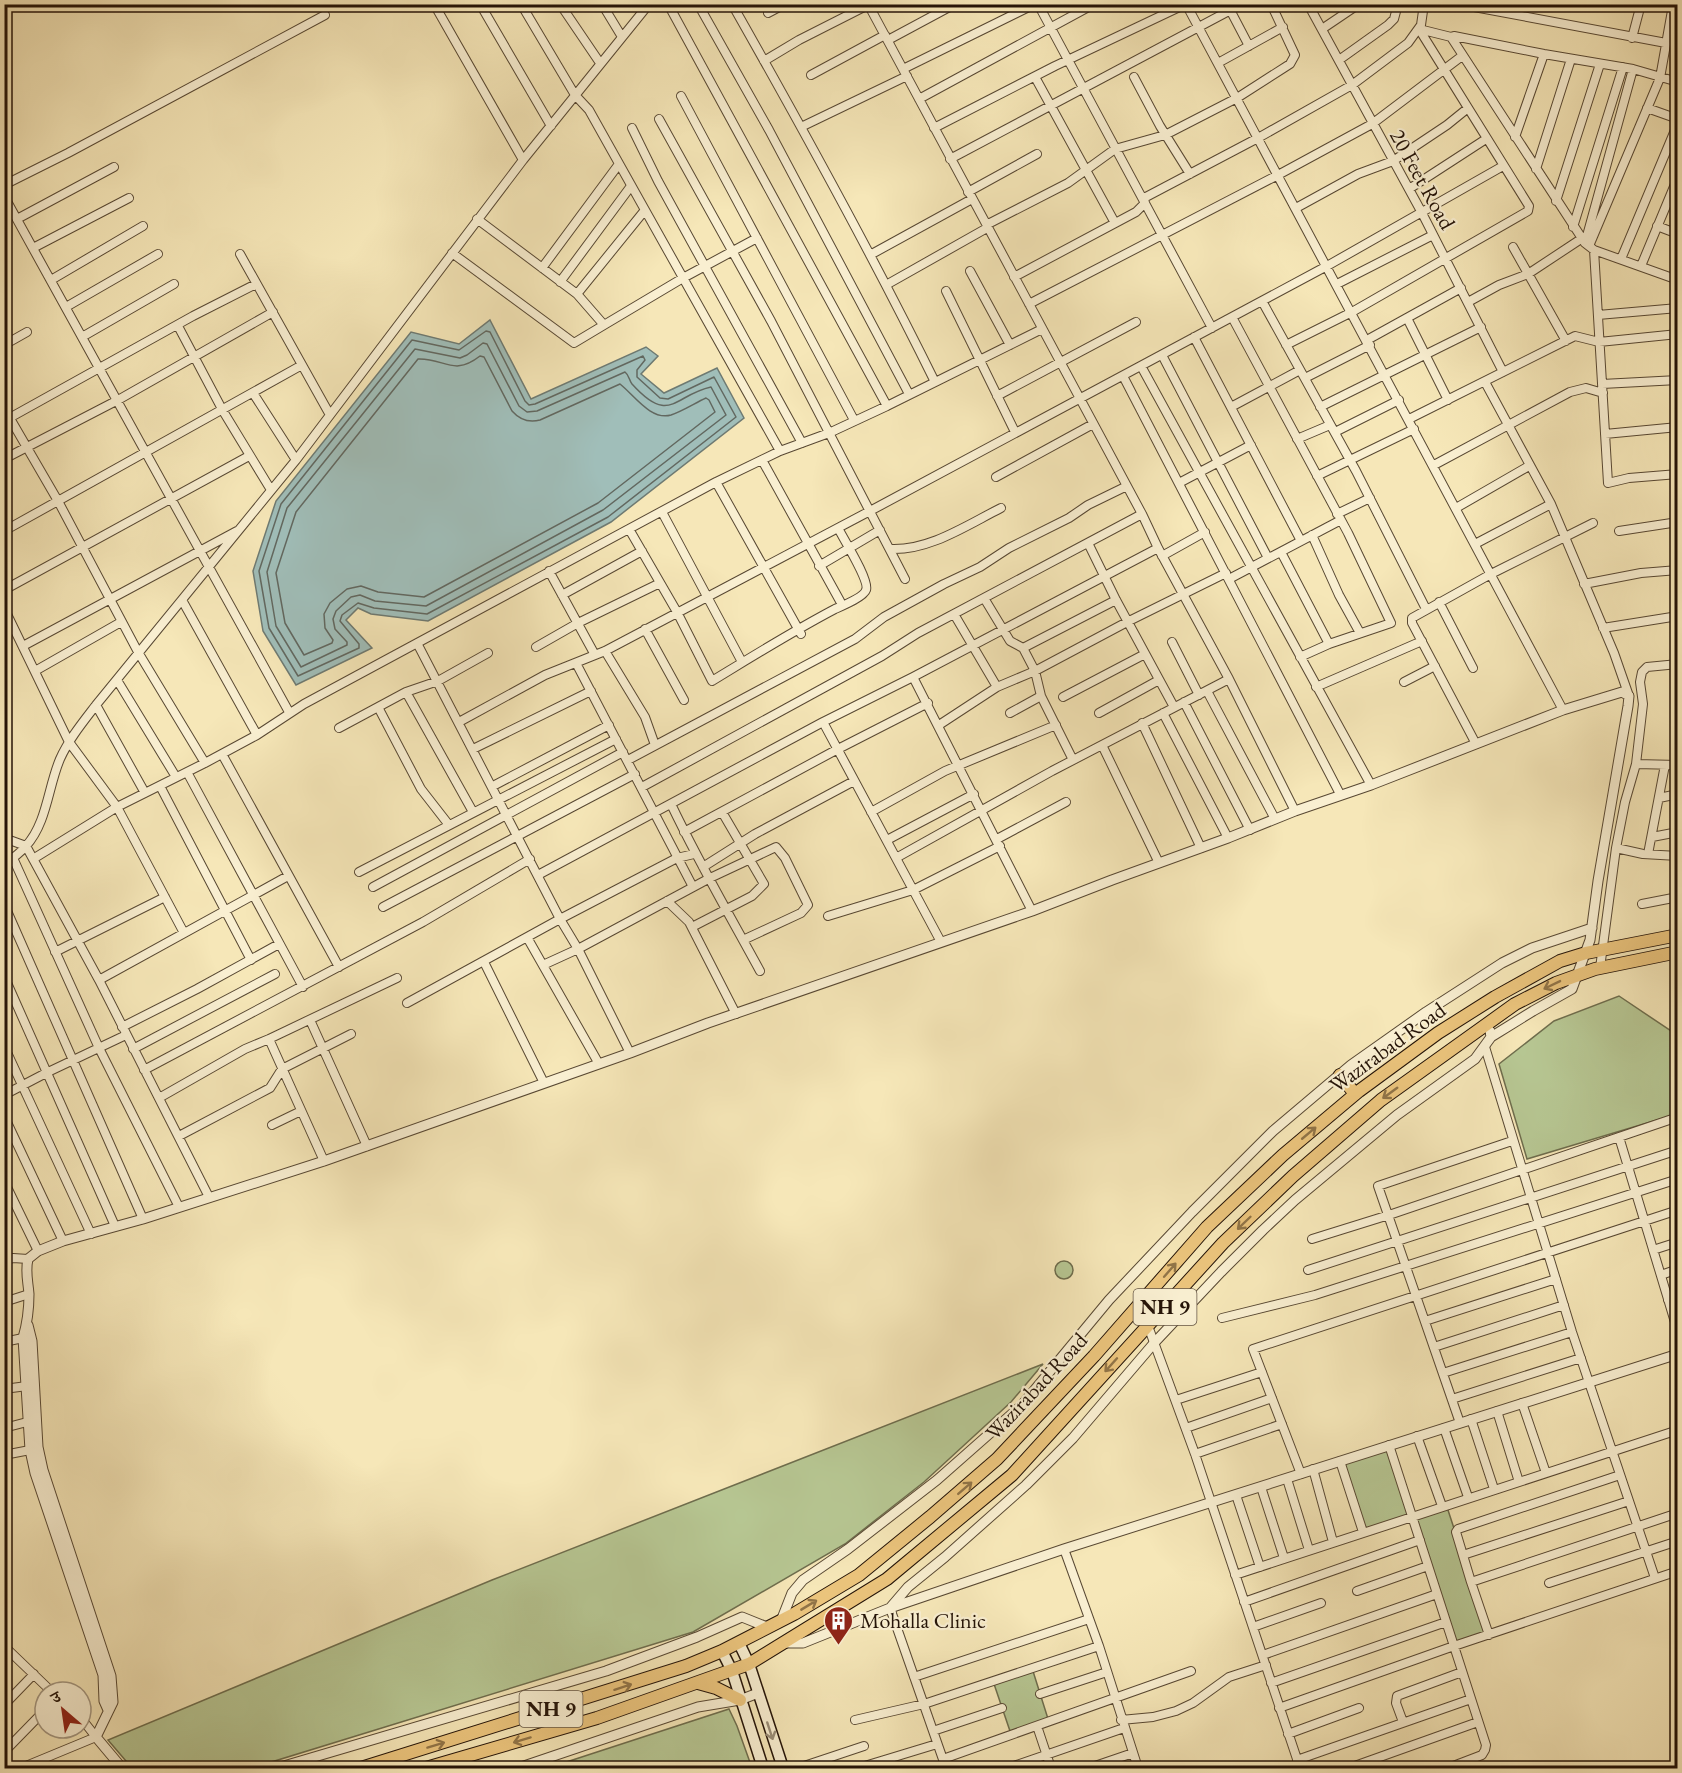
<svg xmlns="http://www.w3.org/2000/svg" width="1682" height="1773" font-family="'EB Garamond','Noto Serif Devanagari',serif">
<style>
.green{fill:#b7c793;stroke:#6e6d4d;stroke-width:1.5}
.water{fill:#a0beb9;stroke:#6e7a72;stroke-width:1.5}
.lines{fill:none;stroke-linecap:round;stroke-linejoin:round}
.shore{stroke:#626860;stroke-width:1.5}
.minor-casing{stroke:#584833;stroke-width:10}
.tertiary-casing{stroke:#584833;stroke-width:11}
.secondary-casing{stroke:#241307;stroke-width:13}
.primary-casing{stroke:#241307;stroke-width:14}
.trunk-casing{stroke:#241307;stroke-width:14}
.minor{stroke:#f9efd1;stroke-width:8}
.tertiary{stroke:#f9efd1;stroke-width:9}
.secondary{stroke:#f9efd1;stroke-width:10}
.primary{stroke:#ebc47c;stroke-width:12}
.trunk{stroke:#ebc47c;stroke-width:12}
.oneway{stroke:#917447}
.oneway2{stroke:#998c76}
.labels{text-anchor:middle;stroke-width:4.5;stroke-linejoin:round;paint-order:stroke}
.shield{fill:#f9efd1;stroke:#645544;stroke-width:1.5}
.shield-label{font-size:21px;font-weight:bold;fill:#241307}
.street-label{font-size:22px;fill:#241307;stroke:#f9efd1}
.poi-label{font-size:22px;fill:#241307;stroke:#f9efd1;text-anchor:start}
</style>
<rect width="100%" height="100%" fill="#f6e7b8"/>
<filter id="stains"><feTurbulence type="fractalNoise" baseFrequency=".00333" numOctaves="4"/><feColorMatrix values="0 0 0 0 .2 0 0 0 0 .09 0 0 0 0 .02 0 0 0 .5 -.17"/></filter>
<radialGradient id="worn" r=".72"><stop offset=".6" stop-color="#630" stop-opacity="0"/><stop offset="1" stop-color="#630" stop-opacity=".3"/></radialGradient>
<path class="green" d="M1619,996L1677,1035V1114L1527,1159L1499,1064L1554,1021Z
M1055 1270a9 9 0 1 1 18 0a9 9 0 1 1-18 0Z
M1043,1364L1011,1402L924,1482L845,1544L693,1632L252,1768H132L108,1740L492,1580Z
M1389,1445L1412,1515L1446,1504L1489,1635L1454,1646L1412,1516L1363,1532L1340,1461Z
M1032,1668L1049,1722L1011,1734L993,1681Z
M729,1709L737,1726L752,1768H548Z"/>
<path class="water" d="M490,320L531,399L646,347L658,356L641,374L664,393L717,368L744,418L611,522L428,621L371,614L358,608L346,620L372,648L296,685L263,631L253,571L276,501L411,332L459,344Z"/>
<g class="lines">
<path class="shore" d="M486,331L490,332L525,401L529,405L535,404L643,356L645,360L637,370V377L660,398L668,399L714,377L736,417L608,517L427,614L374,608L358,603L342,615L340,621L359,644V648L298,676L269,628L259,571L281,504L412,340L459,350Z
M483,343L487,344L519,406L527,412L537,411L625,372C629,375 629,380 632,384C670,426 674,395 711,387L726,415L603,510L426,606L375,601L360,595L351,597L336,611L333,619L335,629L347,642V645L301,667L276,626L267,572L287,508L415,349L460,358L467,355Z
M480,356L484,357L512,411C520,420 529,423 540,420L620,384C634,395 651,421 671,415C683,411 695,403 706,398L709,400L715,412L598,503L424,597L378,592L361,586L347,589L330,603L324,614L325,628L333,640L332,643L304,655L285,623L276,573L296,512L418,359C445,358 453,377 480,356Z"/>
<defs>
<path id="minor" d="M434,4L523,160
M480,4L551,126
M521,4L575,95L589,110L780,451
M560,4L600,63
M602,4L622,37
M668,4L887,406
M698,4L769,130L909,394
M732,4C803,129 872,254 935,382
M868,4L1142,514L1158,548L1229,679L1295,811
M1038,4L1212,328
M1186,4L1563,710
M1227,4L1249,46
M1308,4L1422,213L1503,372
M1458,4L1666,43
M768,13L785,4
M1322,29L1359,4
M1419,29L1451,37
M1632,38L1641,4
M888,40L955,4
M1339,60L1388,25L1394,19L1398,4
M764,61L799,40L870,4
M1218,63L1283,27
M903,69L1035,4
M811,75L885,35
M1035,77L1115,223
M1134,77L1160,126L1190,174
M1678,82L1633,69L1544,54L1454,36L1451,37L1585,243L1594,250L1678,280
M681,96L854,420
M919,99L1094,4
M1647,108L1678,119
M659,119L771,321L905,579
M801,127L907,76
M632,128L658,181L802,443
M934,128L1055,66L1186,4
M1515,137L1544,54
M950,159L1242,4
M1536,169L1571,59
M4,185L68,153L325,15
M1409,189L1486,139
M968,192L1037,154
M4,196L289,712
M1556,201L1600,64
M1296,208L1358,174L1393,161L1447,125L1468,108
M17,219L114,167
M1657,226L1678,234
M1573,227L1623,67
M1585,243L1633,69
M1589,246L1660,78L1673,5
M1513,247L1566,341
M33,248L129,198
M1594,250L1608,483L1629,478L1678,474
M452,253L574,343L604,325L577,294L477,219
M240,254L330,415
M870,255L972,199
M1621,259L1678,123
M1641,266L1678,177
M542,268L619,164
M970,271L1010,345
M1014,277L1136,212L1145,203L1144,198L1258,138L1352,85L1408,43L1421,25L1424,4
M51,280L143,226
M560,282L631,186
M1337,284L1433,235
M886,285L987,228L988,224L1068,183L1115,149L1165,135L1237,98L1290,64L1295,55L1271,4
M946,291L1015,432
M577,294L645,210
M1262,301L1356,471L1426,609
M1468,302L1499,285L1528,274L1584,237
M1029,304L1278,175L1372,124L1462,56
M66,307L158,254
M1598,315L1678,308
M1232,317L1348,533L1391,623L1329,644L1300,657
M1407,318L1448,400
M604,325L683,278L757,238
M178,326L223,411L271,490
M82,337L174,284
M1194,337L1301,541
M1367,340L1461,288
M4,345L27,332
M1286,345L1352,312L1528,211L1529,206L1419,29
M1162,355L1268,558
M1141,366L1371,785
M1123,376L1340,794
M1305,378L1370,345
M1485,382L1551,504L1614,653L1629,696
M1602,384L1678,380
M253,393L296,460
M997,396L1136,322
M1231,407L1300,370
M1320,407L1481,327
M4,408L58,501L138,652L205,763
M1409,419L1575,336L1599,342L1678,334
M4,421L193,316L256,284
M1335,432L1399,400
M1605,434L1678,427
M1297,439L1330,425
M4,459L118,400L273,312
M762,460L840,601
M1434,465L1570,392L1586,388L1603,393
M1317,476L1414,429
M996,477L1093,424
M716,482L801,634
M1179,483L1251,445
M1456,508L1529,466
M662,512L742,662
M1337,514L1370,498
M629,529L677,612L712,681C753,656 793,631 835,609C842,606 864,597 866,590C870,581 843,538 838,528
M4,531L302,365
M1619,531L1678,522
M1312,535L1339,595L1360,633
M1088,543L1116,600L1174,707
M1475,544L1551,504
M890,549C929,551 967,525 1001,508
M1281,552L1329,644
M1162,556L1205,532
M819,566L880,530
M549,571L595,655
M1229,579L1341,520
M1584,584L1641,573L1678,570
M4,590L249,456
M562,595L642,551
M984,598L1010,641L1023,648L1035,671L1041,696L1073,760
M182,600L257,735
M1439,602L1473,668
M4,608L69,742L117,807L184,933
M954,614L997,687
M1603,628L1678,616
M645,629L684,700
M1172,642L1199,695
M417,643L560,919L578,949L630,1053
M23,646L237,531
M536,647L578,623L660,583
M1023,648L1116,600
M605,651L645,717L655,745
M576,663L693,887
M35,671L121,622
M913,677L1032,911
M117,680L176,777
M1404,682L1435,666
M1316,687L1422,641
M1207,691L1275,819
M406,692L473,812
M1063,697L1145,654
M1184,702L1250,830
M96,705L145,793
M378,707L421,789L449,825
M1010,713L1041,696
M1099,713L1159,680
M1163,713L1228,838
M459,722L545,675L605,651L870,511L1327,266L1503,166
M823,722L941,942
M1142,723L1201,848
M939,725L997,687L1035,671L1129,621L1226,573
M339,728L406,692L438,681L488,653
M1476,744L1412,623V618L1491,574L1593,523
M1102,745L1159,863
M473,749L591,691
M222,754L339,967
M628,760L855,639L884,617L944,584L980,567L1009,548L1069,518L1088,505L1127,486
M1636,764L1678,765
M187,772L303,987
M160,786L251,960
M493,786L609,725
M642,787L882,656L918,633L1142,514
M1659,798L1678,794
M671,804C698,861 730,916 760,971
M871,812L945,771L1056,725
M684,832L838,749L928,703
M1652,837L1678,832
M4,838L26,846L99,980L209,1197
M997,839L1066,802
M887,840L974,794
M1616,848L1643,854L1678,856
M1648,854L1665,765
M13,858L99,1048L179,1207
M896,858L1052,771L1229,679
M33,859L117,807L205,763L257,735L304,704L716,482L780,451L829,433L887,406L1042,329
M4,864C12,859 20,853 26,846C47,823 48,787 60,759C69,739 83,722 96,705L296,460L523,160L649,4
M703,867L755,834L854,781
M359,872L616,739
M538,875L823,722L913,677L1158,548
M373,887L623,752
M667,901L689,922L736,1014
M4,904L143,1219
M1642,904L1678,897
M383,907L635,774
M828,916L913,890L1000,846
M692,927L752,896L764,884L722,812
M528,939L599,1064
M55,952L165,897
M484,962L544,1083
M543,965L578,949L710,878L776,847L785,858L808,905L801,913L743,940
M1600,968L1616,848L1625,802L1636,764L1643,704L1640,682L1642,672L1647,667L1678,664
M4,976L115,1226
M99,980L288,876
M407,1003L560,919L677,858L694,854
M310,1020L367,1146
M122,1027L197,989L279,944
M269,1039L324,1161
M4,1046L91,1234
M1485,1047L1572,1332L1655,1578
M133,1049L275,974
M144,1070L423,922L530,859
M4,1095L48,1072L126,1035
M159,1098L245,1049L269,1039L397,978
M4,1116L63,1241
M272,1125L301,1111
M179,1136L270,1088L282,1069L351,1034
M1619,1137L1678,1332
M4,1181L38,1251
M1312,1239L1389,1215L1678,1117
M1653,1250L1678,1242
M4,1261L13,1258L28,1259
M1308,1270L1678,1150
M1661,1275L1678,1269
M1668,1300L1678,1297
M4,1302L29,1294
M1222,1318L1315,1295L1678,1179
M1425,1321L1556,1279
M1148,1326L1195,1454L1300,1768
M4,1342L23,1338
M1434,1347L1564,1305
M1443,1373L1572,1332
M4,1389L27,1386
M1452,1399L1581,1358
M1176,1400L1262,1372
M1522,1403L1546,1473
M1497,1411L1519,1482
M1471,1419L1494,1489
M1460,1423L1378,1186L1512,1141
M4,1428L27,1422
M1186,1428L1272,1398
M1444,1428L1468,1497
M1417,1436L1442,1506
M1389,1445L1486,1745L1485,1750L1482,1755L1448,1768
M1195,1454L1282,1424
M4,1455L30,1450
M1340,1461L1363,1532
M1313,1469L1333,1542
M1301,1474L1253,1349L1678,1210
M1287,1479L1309,1550
M1261,1487L1284,1558
M1236,1495L1260,1567
M1064,1549L1099,1646L1138,1768
M1463,1555L1629,1501
M1235,1575L1678,1430
M1471,1582L1456,1532L1458,1529L1620,1475
M1549,1583L1678,1541
M1357,1591L1428,1566
M1244,1602L1420,1540
M890,1608L946,1768
M1253,1627L1321,1603
M1489,1635L1471,1582L1678,1513
M4,1646L52,1692
M1263,1655L1437,1594
M914,1677L1089,1619
M1271,1683L1446,1622
M1040,1694L1107,1672
M4,1705L34,1674
M1279,1708L1454,1646L1678,1571
M855,1720L924,1704L1099,1646
M1121,1720L1153,1717L1176,1711L1193,1703L1229,1677L1266,1665
M1403,1722L1396,1703L1397,1696L1462,1672
M1037,1726L1051,1768
M933,1731L1002,1708
M1288,1734L1359,1708
M4,1752L45,1710
M943,1759L1191,1671
M1297,1760L1471,1699
M21,1768L96,1737L81,1718
M798,1768L864,1746
M858,1768L937,1744
M1008,1768L1124,1728
M1089,1768L1133,1753
M1349,1768L1478,1722"/>
<path id="tertiary" d="M28,1325L32,1341L38,1447L43,1470L111,1676L113,1702L96,1737L122,1768
M890,1608L908,1587L945,1557L1026,1485L1073,1438L1155,1342L1221,1272L1263,1230L1295,1200L1397,1115L1475,1059L1491,1037L1490,1031
M781,1621L792,1593L803,1580L848,1549L937,1480L1022,1405L1109,1300L1192,1212L1273,1131L1351,1065L1426,1012L1502,963L1532,948L1592,928
M782,1643H803L890,1608L1064,1549L1678,1354
M108,1710L104,1701L103,1675L35,1473L30,1450L23,1338C27,1324 29,1309 29,1294C28,1281 25,1272 28,1259L38,1251L63,1241L143,1219L324,1161L630,1053L708,1023L1032,911L1112,880L1228,838L1295,811L1371,785L1563,710L1622,692L1629,696L1628,706L1598,881L1590,940L1572,989L1533,1011L1491,1037
M277,1768L606,1671L697,1637L742,1617L767,1627
M518,1768L698,1707L740,1700L758,1693"/>
<path id="secondary" d="M739,1643L749,1664L783,1768
M722,1651L732,1671L763,1768"/>
<path id="primary" d="M698,1683L716,1688L740,1700"/>
<path id="trunk" d="M1340,1075L1355,1094
M361,1768L686,1666L722,1651L794,1614L859,1575L930,1517L997,1459L1094,1356L1207,1227L1283,1155L1359,1091L1438,1033L1495,997L1560,961L1586,953L1678,935
M426,1768L597,1718L749,1664L887,1579L1012,1475L1223,1243L1293,1176L1381,1100L1515,1004L1556,983L1595,969L1678,952"/>
</defs>
<use href="#minor" class="minor-casing"/>
<use href="#tertiary" class="tertiary-casing"/>
<use href="#secondary" class="secondary-casing"/>
<use href="#primary" class="primary-casing"/>
<use href="#trunk" class="trunk-casing"/>
<use href="#minor" class="minor"/>
<use href="#tertiary" class="tertiary"/>
<use href="#secondary" class="secondary"/>
<use href="#primary" class="primary"/>
<use href="#trunk" class="trunk"/>
</g>
<defs><path id="oneway-shaft" d="M-6 0H5M1.5-3L5.5 0L1.5 3" fill="none" stroke-width="1.6" stroke-linecap="round" stroke-linejoin="round" transform="scale(1.5)"/></defs>
<g class="oneway">
<use href="#oneway-shaft" transform="translate(1552 985) rotate(154)"/>
<use href="#oneway-shaft" transform="translate(1390 1093) rotate(144)"/>
<use href="#oneway-shaft" transform="translate(1309 1133) rotate(-40)"/>
<use href="#oneway-shaft" transform="translate(1244 1223) rotate(136)"/>
<use href="#oneway-shaft" transform="translate(1170 1270) rotate(-49)"/>
<use href="#oneway-shaft" transform="translate(1111 1365) rotate(132)"/>
<use href="#oneway-shaft" transform="translate(965 1488) rotate(-41)"/>
<use href="#oneway-shaft" transform="translate(809 1605) rotate(-31)"/>
<use href="#oneway-shaft" transform="translate(623 1687) rotate(-18)"/>
<use href="#oneway-shaft" transform="translate(522 1740) rotate(163)"/>
<use href="#oneway-shaft" transform="translate(436 1745) rotate(-17)"/>
</g>
<use class="oneway2" href="#oneway-shaft" transform="translate(770 1731) rotate(72)"/>
<defs>
<symbol id="building-pin" viewBox="-11 -11 22 30"><path d="M0 17L-7.5 6A9.5 9.5 0 1 1 7.5 6Z" fill="#8f2418" stroke="#f9efd1"/><path d="M-4-6H4V6H1V3H-1V6H-4ZM-2.5-4.3h1.7v1.8h-1.7ZM.8-4.3h1.7v1.8H.8ZM-2.5-1h1.7V.8h-1.7ZM.8-1h1.7V.8H.8Z" fill="#fff"/></symbol>
</defs>
<g fill-rule="evenodd">
<use href="#building-pin" x="822" y="1604" width="33" height="45"/>
</g>
<g class="labels">
<g class="shield">
<rect x="1133.5" y="1289" width="63" height="36" rx="4.5"/>
<rect x="519.5" y="1691" width="63" height="36" rx="4.5"/>
</g>
<g class="shield-label">
<text x="1165" y="1314">NH 9</text>
<text x="551" y="1716">NH 9</text>
</g>
<g class="street-label">
<text transform="translate(1423 179) rotate(61)" y="8">20 Feet Road</text>
<text transform="translate(1387 1047) rotate(-36)" y="8">Wazirabad Road</text>
<text transform="translate(1036 1386) rotate(-47)" y="8">Wazirabad Road</text>
</g>
<g class="poi-label">
<text x="860" y="1628">Mohalla Clinic</text>
</g>
</g>
<rect width="1682" height="1773" fill="none" stroke="#f6e7b8" stroke-width="24"/>
<rect x="6" y="6" width="1670" height="1761" fill="none" stroke="#241307" stroke-width="3"/>
<rect x="12" y="12" width="1658" height="1749" fill="none" stroke="#241307" stroke-width="1.5"/>
<g transform="translate(63 1710) rotate(331)"><circle r="28" fill="#f9efd1" stroke="#a49780" stroke-width="1.5"/>
<path d="M0-4.5L10 22L0 15L-10 22Z" fill="#8f2418"/>
<text y="-9" font-size="16" font-weight="bold" text-anchor="middle" fill="#241307">उ</text>
</g>
<rect width="100%" height="100%" filter="url(#stains)"/>
<rect width="100%" height="100%" fill="url(#worn)"/>
</svg>
